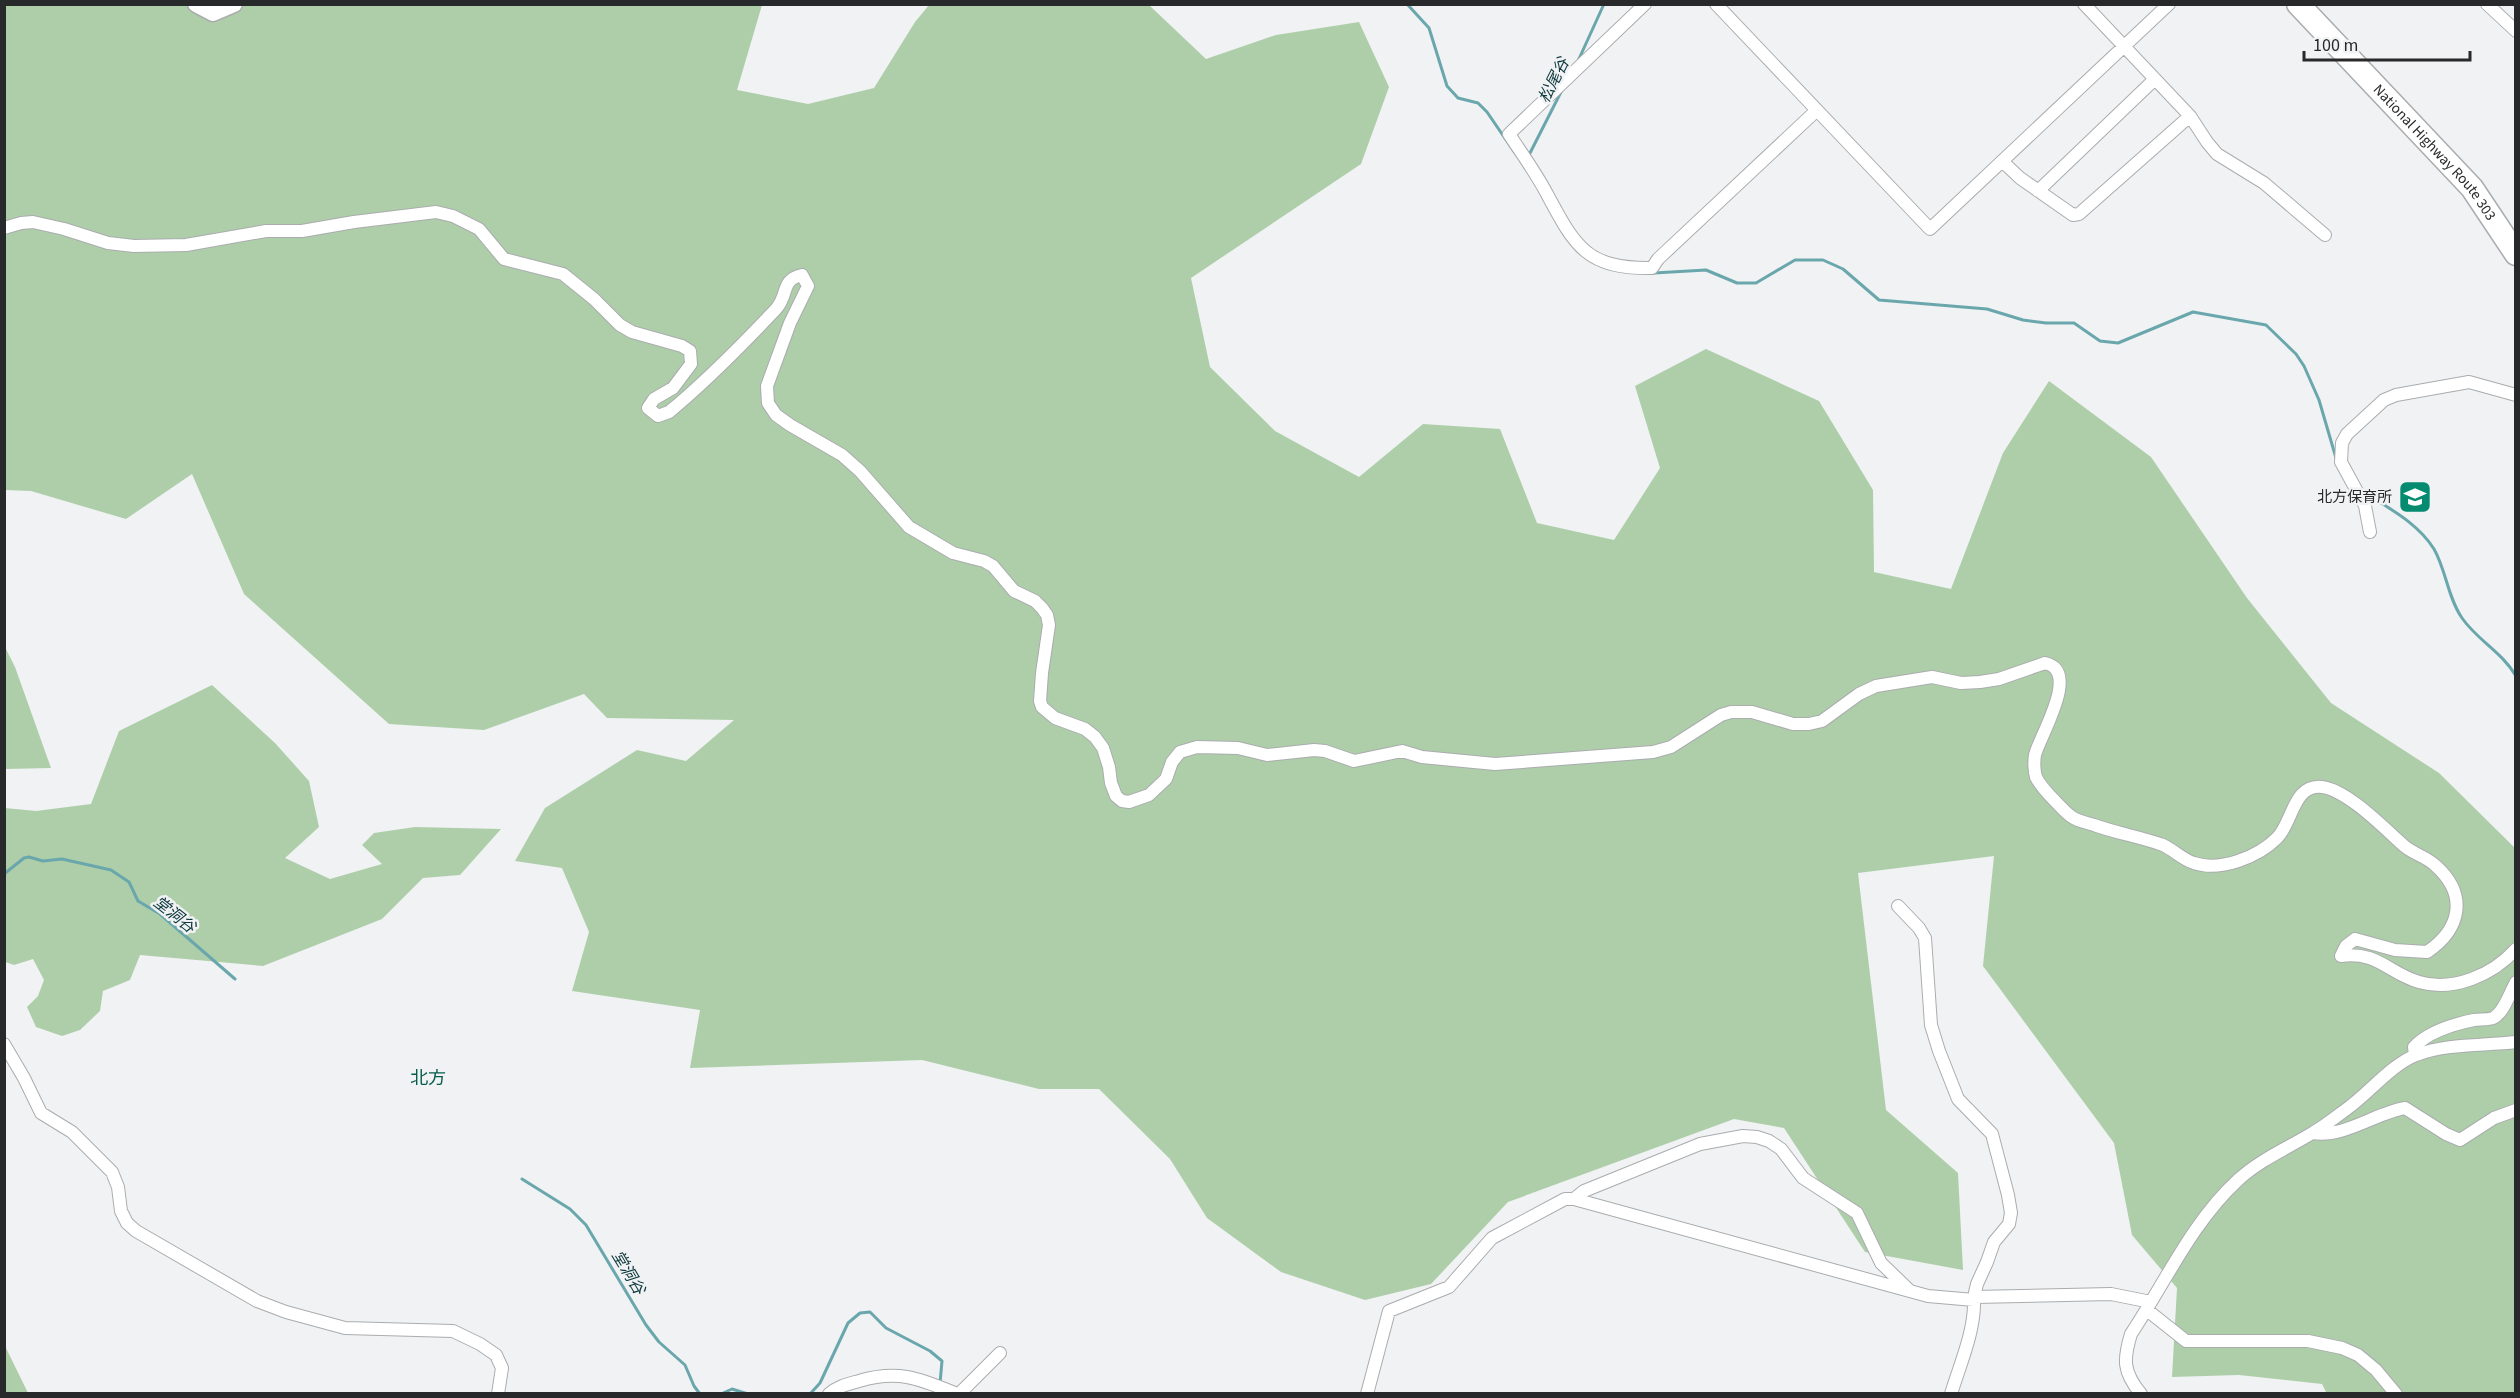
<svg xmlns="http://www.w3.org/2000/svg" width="2520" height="1398" font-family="'Source Sans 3','Noto Sans JP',sans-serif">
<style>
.green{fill:#aeceaa}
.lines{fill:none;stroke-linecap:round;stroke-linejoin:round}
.stream{stroke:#6aa7ac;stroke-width:3}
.street-casing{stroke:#aaacae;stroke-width:14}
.secondary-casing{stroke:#aaacae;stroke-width:19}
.highway-casing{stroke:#aaacae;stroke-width:25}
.street{stroke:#fff;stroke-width:12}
.secondary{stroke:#fff;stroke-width:16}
.highway{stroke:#fff;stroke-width:22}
.labels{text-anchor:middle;stroke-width:5;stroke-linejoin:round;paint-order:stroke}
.street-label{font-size:15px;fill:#28292a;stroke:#f0f2f4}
.poi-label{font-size:15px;fill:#28292a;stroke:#f0f2f4;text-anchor:end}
.water-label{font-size:16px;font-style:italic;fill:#0e393c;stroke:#f0f2f4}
.quarter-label{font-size:18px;fill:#055c4a;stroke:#f0f2f4}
</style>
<rect width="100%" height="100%" fill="#f0f2f4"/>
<path class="green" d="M5,5H762L737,90L808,104L874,88L915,22L929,5H1149L1206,59L1276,35L1359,22L1389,87L1361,164L1191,278L1210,367L1275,431L1359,477L1423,424L1500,429L1537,523L1614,540L1660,468L1635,386L1706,349L1819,401L1873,490L1874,572L1951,589L2003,453L2049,381L2151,457L2247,598L2331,703L2439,773L2515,848V1393L2327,1394L2322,1384L2239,1375L2172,1377L2177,1288L2132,1235L2114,1143L1983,966L1994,856L1858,873L1886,1110L1958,1173L1963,1270L1865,1252L1784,1128L1734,1119L1508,1202L1431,1284L1365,1300L1281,1272L1207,1218L1170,1159L1099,1089H1039L922,1060L690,1068L700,1010L572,991L589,932L562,868L515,861L545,808L637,750L686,761L734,720L607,718L584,694L484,730L389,724L244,594L192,474L126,519L31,491L5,490Z
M5,647L15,667L51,768L5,769Z
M212,685L275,743L309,781L319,827L285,858L330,879L382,864L362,845L374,833L415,827L501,829L460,875L423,878L382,919L263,966L140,955L130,980L103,991L100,1011L80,1030L62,1036L36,1027L27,1007L38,996L44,980L33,959L14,965L5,962V808L36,811L91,804L119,731Z
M5,1346L6,1348L28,1393H5Z"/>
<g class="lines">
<path class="stream" d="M1407,4L1429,28L1447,86L1458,98L1478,103L1487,112L1515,153
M1578,61L1604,4
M1528,157L1562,90
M1654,273L1706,270L1737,283H1756L1795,260H1823L1843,269L1879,300L1987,309L2023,320L2046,323H2074L2100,341L2118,343L2193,312L2266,325L2296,354L2304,366L2319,400L2336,458
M2362,491C2388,508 2417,522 2434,549C2446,570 2448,598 2462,618C2477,640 2502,652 2516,676
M4,874L24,858L29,857L43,861L62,859L111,870L129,882L138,901L160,914L235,979
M522,1179L570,1209L586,1225L646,1325L659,1342L685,1365L694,1386L700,1394
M721,1394L732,1389L748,1394
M810,1394L820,1383L848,1323L860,1313L870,1312L886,1328L930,1351L942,1361L940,1383"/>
<defs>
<path id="street" d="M1645,4L1509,134C1522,154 1536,173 1547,194C1575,246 1586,269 1652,268L1658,259L1817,110
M1716,4L1930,229L2169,4
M2487,4L2516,31
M2190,116L2207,142L2217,154L2264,183L2325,235
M2002,161L2020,178L2073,215L2079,214L2190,116L2084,4
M2038,191L2155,79
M4,228L21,223L33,222L64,229L108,243L134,246L186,245L266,231H302L354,222L436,212L453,216L479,229L504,259L563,274L594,299L620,325L632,332L682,346L690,351L691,364L673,388L654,399L648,408L658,416L669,412C708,380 742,345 776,309C789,295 780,280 802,275L808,286L790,323L767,386L768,403L776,415L790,425L842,455L860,471L909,527L953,553L984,561L993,566L1014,591L1035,601L1042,608L1047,615L1049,625L1042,673L1040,701L1042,707L1055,718L1085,729L1095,737L1103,748L1109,767L1111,783L1116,796L1122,801L1129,802L1149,795L1166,779L1172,762L1180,752L1197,747L1238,748L1267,755L1314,750L1325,751L1354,761L1402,751L1422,757L1495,764L1653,752L1671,747L1721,715L1731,712H1752L1793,724H1809L1822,721L1859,694L1876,686L1932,677L1961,683L1980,682L1999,679L2045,663C2081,671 2040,735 2035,755C2034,760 2034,771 2036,777C2040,786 2049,795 2056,802C2061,807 2066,813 2072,817C2078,821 2087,823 2094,825C2116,833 2141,837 2163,845C2174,850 2183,860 2194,863C2220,872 2258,857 2277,838C2293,822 2293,784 2322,787C2347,790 2383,827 2402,844C2412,854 2426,856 2436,866C2468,895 2461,929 2427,952L2395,950L2355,939L2346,946L2341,956C2378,951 2388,973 2419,982C2453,992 2493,975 2516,949
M2370,532L2365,506L2341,462L2342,443L2347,434L2384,400L2396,395L2469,382L2516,395
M1898,906L1919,928L1925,938L1931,1025L1939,1051L1958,1099L1992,1134L2008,1195L2011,1213L2009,1224L1994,1242L1987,1262L1977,1284L1974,1297
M4,1044L24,1078L41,1113L72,1132L112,1172L118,1187L121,1211L127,1223L136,1231L257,1301L286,1312L345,1328L453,1331L480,1344L496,1355L502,1368L498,1394
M2415,1055L2414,1047C2428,1032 2454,1024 2474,1020C2480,1019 2488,1020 2493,1018C2504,1013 2510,992 2516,982
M2313,1133C2344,1138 2375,1113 2405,1108L2446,1134L2460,1140L2494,1118L2516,1110
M1574,1199L1584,1191L1700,1144L1743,1136L1757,1137L1769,1141L1781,1149L1803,1178L1857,1213L1881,1263L1909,1290
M2147,1310L2186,1341H2308L2342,1348L2358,1355L2376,1370L2396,1394
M829,1394C838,1386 848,1384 859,1381C899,1369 920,1379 957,1394
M959,1394L1000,1353
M1367,1394L1389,1311L1449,1287L1492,1238L1565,1199H1574L1928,1296L1974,1300V1297L2111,1294L2151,1302
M1951,1394C1960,1364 1975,1331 1974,1300
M2141,1394C2123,1372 2123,1360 2131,1334C2165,1283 2192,1222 2238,1180C2261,1159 2288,1148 2314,1132C2326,1125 2337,1116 2348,1108C2370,1092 2391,1065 2416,1055C2449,1043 2482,1046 2516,1042"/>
<path id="secondary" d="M196,4L213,13L234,4"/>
<g id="highway">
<path id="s1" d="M2298,4L2472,188L2516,254"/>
</g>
</defs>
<use href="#street" class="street-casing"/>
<use href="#secondary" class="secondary-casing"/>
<use href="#highway" class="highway-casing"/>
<use href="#street" class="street"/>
<use href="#secondary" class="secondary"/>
<use href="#highway" class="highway"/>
</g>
<defs>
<symbol id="school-square" viewBox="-11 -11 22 22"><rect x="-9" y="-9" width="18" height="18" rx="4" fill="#058b70" stroke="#f0f2f4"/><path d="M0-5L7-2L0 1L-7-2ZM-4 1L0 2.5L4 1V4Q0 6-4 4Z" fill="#fff"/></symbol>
</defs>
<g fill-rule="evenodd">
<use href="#school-square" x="2396" y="478" width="38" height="38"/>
</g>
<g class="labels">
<g class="street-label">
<text dy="5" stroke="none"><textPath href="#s1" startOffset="202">National Highway Route 303</textPath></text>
</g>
<g class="poi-label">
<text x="2392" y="502">北方保育所</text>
</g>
<g class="water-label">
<text transform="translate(1553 80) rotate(-63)" y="6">松尾谷</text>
<text transform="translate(175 914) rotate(38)" y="6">堂洞谷</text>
<text transform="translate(629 1272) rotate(59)" y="6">堂洞谷</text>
</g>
<g class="quarter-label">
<text x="428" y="1084">北方</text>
</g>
</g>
<rect width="2520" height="1398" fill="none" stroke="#28292a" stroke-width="12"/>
<path d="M2304 51v9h166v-9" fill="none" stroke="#28292a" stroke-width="3"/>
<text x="2313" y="51" font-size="18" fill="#28292a" stroke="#f0f2f4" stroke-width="4.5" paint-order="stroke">100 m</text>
</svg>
